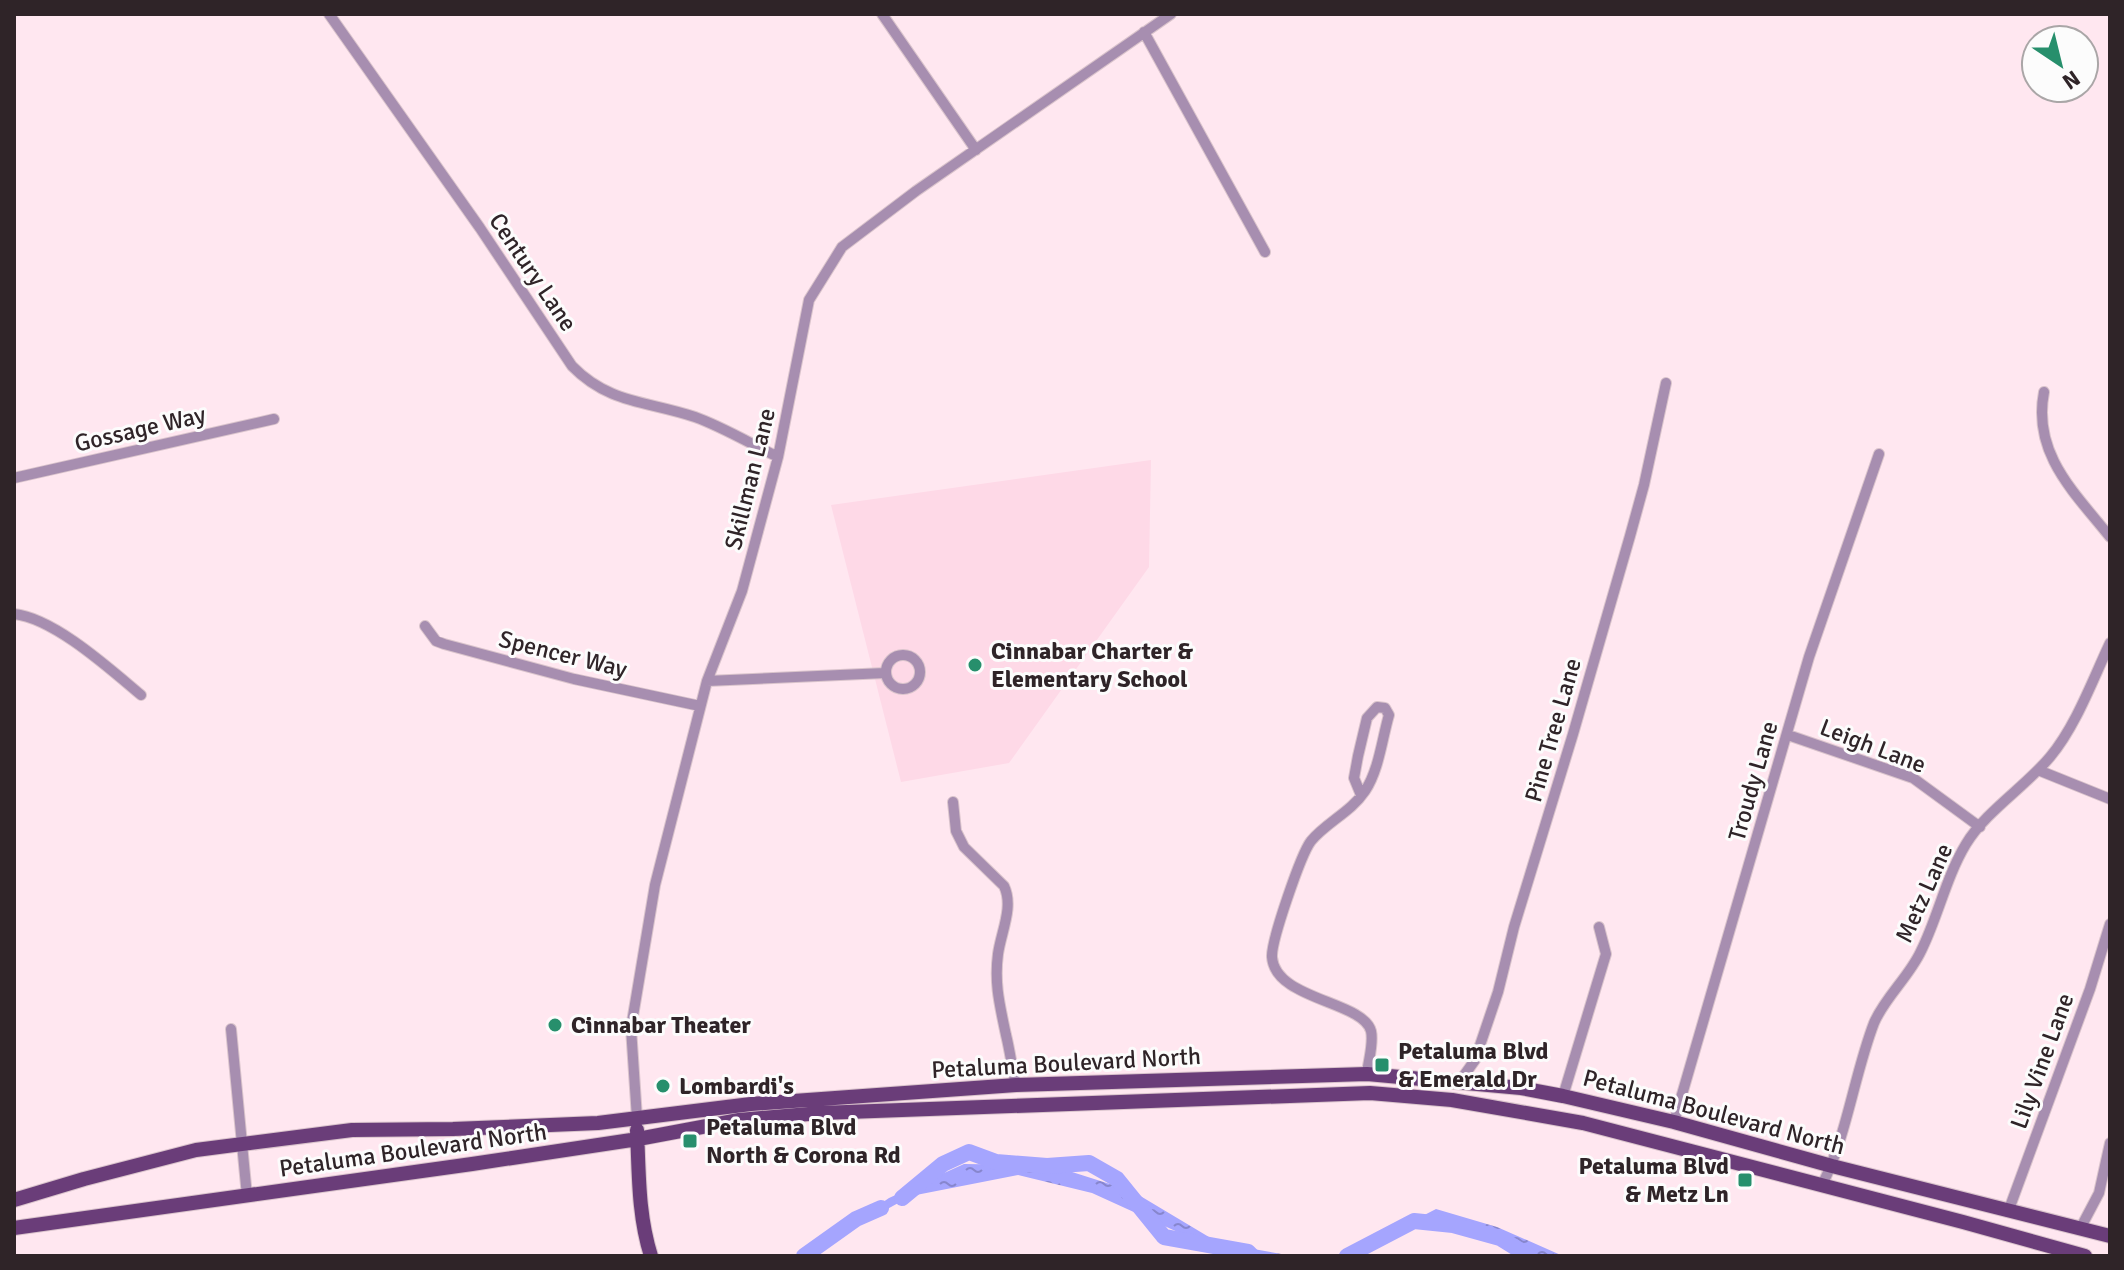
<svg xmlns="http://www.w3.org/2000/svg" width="2124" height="1270" font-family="Signika,sans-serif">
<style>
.built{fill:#fed9e7}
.water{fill:url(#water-ripples)}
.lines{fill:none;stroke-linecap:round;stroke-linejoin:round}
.river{stroke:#a5a5fe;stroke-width:16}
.minor-casing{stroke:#dac4cc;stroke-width:12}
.major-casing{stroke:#dac4cc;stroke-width:16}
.minor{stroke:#a78eb0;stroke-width:10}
.major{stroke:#6a3d79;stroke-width:14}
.poi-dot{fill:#278f6c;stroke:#fcfcfc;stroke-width:3}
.labels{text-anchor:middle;stroke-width:6;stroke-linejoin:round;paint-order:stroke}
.street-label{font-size:24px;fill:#2f2428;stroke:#fcfcfc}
.poi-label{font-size:24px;font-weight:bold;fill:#2f2428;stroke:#fcfcfc;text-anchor:start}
</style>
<defs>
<pattern id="water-ripples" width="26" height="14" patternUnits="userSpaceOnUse" patternTransform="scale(2)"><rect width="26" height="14" fill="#a5a5fe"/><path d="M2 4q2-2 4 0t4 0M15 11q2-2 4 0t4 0" fill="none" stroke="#8786ce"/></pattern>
</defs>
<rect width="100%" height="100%" fill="#ffe7f0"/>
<path class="built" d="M1151,460L1149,567L1009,763L901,782L831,505Z"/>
<path class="water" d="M964,1164L1050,1165L1132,1191L1219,1243L1293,1256L1226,1254L1092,1193L1018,1175L911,1196L851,1229L812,1256H804L889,1198Z
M1436,1209L1497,1227L1563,1256H1524L1480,1228L1433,1218L1358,1256H1345Z"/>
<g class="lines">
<path class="river" d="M902,1198L943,1164L969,1152L996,1162L1047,1166L1089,1163L1117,1179L1164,1237L1248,1252L1252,1256
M804,1256L856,1219L881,1208
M1347,1256L1414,1221L1453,1225L1500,1238L1529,1256"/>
<defs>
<path id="minor" d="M329,14L480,228L572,366C609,404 648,401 695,417C723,427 751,444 778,457
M882,14L976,150
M1144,32L1265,252
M2044,392C2032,454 2075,493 2110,537
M14,478L274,419
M14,614C54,618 110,669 141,695
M425,626L436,641L444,644L574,679L700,706
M886 672a17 17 0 1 1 34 0a17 17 0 1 1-34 0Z
M707,681L885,673
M1788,735L1913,778L1980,827
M2038,770L2110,799
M1361,795L1354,778L1358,756L1367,718L1377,707L1385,708L1389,715C1382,739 1379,770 1365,791C1351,812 1327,822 1311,841C1301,854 1271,941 1272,957C1275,1000 1363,1001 1371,1031C1374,1044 1368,1061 1367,1074
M953,802L956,831L964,847L1004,886C1014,907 1001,932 998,954C994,984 1000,1006 1006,1035C1010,1051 1012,1068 1016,1085
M231,1029L247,1196
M1460,1081L1475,1060L1498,992L1514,927L1573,734L1630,536L1644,485L1666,383
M1563,1096L1606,954L1599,927
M637,1118L631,1028L655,885L707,681L742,591L778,457L809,300L842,247L916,191L1171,14
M1674,1122L1809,657L1879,454
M1822,1185C1847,1136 1854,1075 1874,1023C1885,997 1909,977 1921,951C1938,917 1946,877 1966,844C1986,811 2025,787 2050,757C2076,726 2093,679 2110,643
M2008,1212L2090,989L2110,924
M2080,1229L2099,1193L2110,1143"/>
<path id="major" d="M637,1130C639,1173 638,1215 651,1256
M14,1200L84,1179L196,1150L352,1130L453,1129L598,1123L751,1104L1016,1085L1367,1074L1521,1088L1563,1096L1674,1122L1832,1166L2110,1236
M14,1228L472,1164L638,1139L739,1120L820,1113L1370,1093L1452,1100L1583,1123L1963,1222L2085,1256"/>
</defs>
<use href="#minor" class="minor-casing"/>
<use href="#major" class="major-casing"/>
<use href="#minor" class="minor"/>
<use href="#major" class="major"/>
</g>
<g class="poi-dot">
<circle cx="975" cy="665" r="8"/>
<circle cx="555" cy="1025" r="8"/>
<rect x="1374" y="1057" width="16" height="16" rx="4"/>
<circle cx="663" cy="1086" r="8"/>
<rect x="682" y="1133" width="16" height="16" rx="4"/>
<rect x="1737" y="1172" width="16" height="16" rx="4"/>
</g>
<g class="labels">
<g class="street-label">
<text transform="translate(533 272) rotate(56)" y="8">Century Lane</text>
<text transform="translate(140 429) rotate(-13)" y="8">Gossage Way</text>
<text transform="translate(750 479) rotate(-76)" y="8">Skillman Lane</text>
<text transform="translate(563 654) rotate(14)" y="8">Spencer Way</text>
<text transform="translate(1553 730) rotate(-74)" y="8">Pine Tree Lane</text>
<text transform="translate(1873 746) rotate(21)" y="8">Leigh Lane</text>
<text transform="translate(1753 781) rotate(-74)" y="8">Troudy Lane</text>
<text transform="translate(1924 893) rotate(-66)" y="8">Metz Lane</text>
<text transform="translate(2042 1061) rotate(-70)" y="8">Lily Vine Lane</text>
<text transform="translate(1066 1063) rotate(-3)" y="8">Petaluma Boulevard North</text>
<text transform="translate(1714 1112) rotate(15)" y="8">Petaluma Boulevard North</text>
<text transform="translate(413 1150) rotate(-8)" y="8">Petaluma Boulevard North</text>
</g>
<g class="poi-label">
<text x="991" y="659">Cinnabar Charter &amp;<tspan x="991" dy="28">Elementary School</tspan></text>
<text x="571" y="1033">Cinnabar Theater</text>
<text x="1398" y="1059">Petaluma Blvd<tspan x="1398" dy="28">&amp; Emerald Dr</tspan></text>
<text x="679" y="1094">Lombardi's</text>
<text x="706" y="1135">Petaluma Blvd<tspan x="706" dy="28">North &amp; Corona Rd</tspan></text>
<text x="1729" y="1174" text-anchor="end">Petaluma Blvd<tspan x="1729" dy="28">&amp; Metz Ln</tspan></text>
</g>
</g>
<rect width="2124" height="1270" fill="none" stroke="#2f2428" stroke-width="32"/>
<g transform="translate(2060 64) rotate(145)"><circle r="38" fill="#fcfcfc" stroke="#aaa6a7" stroke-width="2"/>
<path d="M0-6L14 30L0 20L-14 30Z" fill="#278f6c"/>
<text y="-12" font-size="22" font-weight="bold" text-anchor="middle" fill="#2f2428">N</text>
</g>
</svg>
